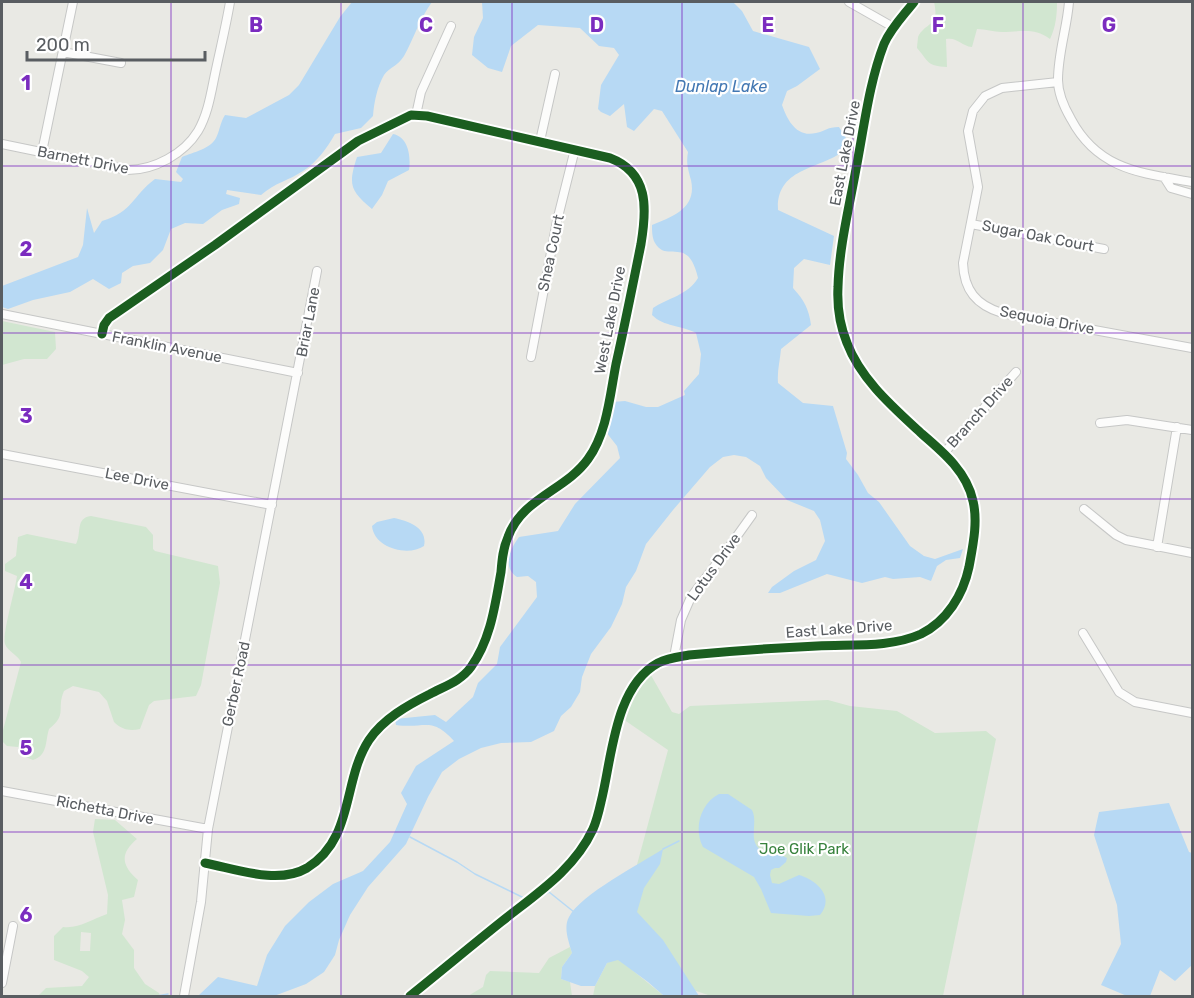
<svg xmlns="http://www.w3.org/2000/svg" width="1194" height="998" font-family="Rubik,sans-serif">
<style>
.green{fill:#d1e6d0;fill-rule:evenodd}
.water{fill:#b7d9f4}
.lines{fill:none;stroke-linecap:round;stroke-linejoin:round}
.stream{stroke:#b7d9f4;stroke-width:1.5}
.minor-casing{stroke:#c6c7c6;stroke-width:10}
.minor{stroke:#fcfcfb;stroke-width:8}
.cycleway-casing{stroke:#fff;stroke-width:13}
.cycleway{stroke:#1b5e20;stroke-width:9}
.grid{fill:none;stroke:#7b2cbf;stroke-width:1.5;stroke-opacity:0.55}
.labels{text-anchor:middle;stroke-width:4.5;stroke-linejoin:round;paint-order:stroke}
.street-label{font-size:15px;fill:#595d61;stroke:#fff}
.park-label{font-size:15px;fill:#38823d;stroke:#fff}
.water-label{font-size:16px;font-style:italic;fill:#4378b3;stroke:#fff}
.grid-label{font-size:20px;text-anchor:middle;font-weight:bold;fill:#7b2cbf;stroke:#fff;stroke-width:4.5;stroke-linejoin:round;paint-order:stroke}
</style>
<rect width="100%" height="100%" fill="#e9e9e4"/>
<path class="green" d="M934,2H1057C1057,14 1056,27 1050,39C1034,27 1020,32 1002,32C993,32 986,29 977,29L972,47C961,46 958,37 946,39L947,67C927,66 929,62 917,48C917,47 918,38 918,37C926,21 940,28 934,2Z
M2,321L55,332L56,349L47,359H24L2,365Z
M91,516L146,527L153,535V549L155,551L218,566L220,583L201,685L196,696L154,701L149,705L140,729C130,731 122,730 114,722L107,701L99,692L73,686L64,691C56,709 68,714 49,729C45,742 48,755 33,760L23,756L18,747L7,746L2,741V734L21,662C17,654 8,652 5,644C2,634 15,591 17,576L5,571V564L16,556L18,537L27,534L76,544C82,533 75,518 91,516Z
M648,670L672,712L679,714L690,706L828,700L850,706L897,711L935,733L986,731L996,739L943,996H711L631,969L664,996H593L595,986L607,963L611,961L668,750L620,717L627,699Z
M95,819L115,820L137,839C119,854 122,866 138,880L134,897L122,900L125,920L122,934L134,950V968L145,984L159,993L160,996H38L46,988L82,986L89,977L82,971L54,960V936L63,927C79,929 92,919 107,914L108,895L93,832ZM81,932L91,933L90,951H80Z
M570,947L572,953L562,967L561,979L570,982L572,996H468L483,987L486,975L490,971L539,973L549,958Z"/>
<path class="water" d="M352,2H432C420,18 414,38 404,56C398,66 390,67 384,75C377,87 374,103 373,116L361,128L335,134C327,148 317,162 303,171C288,181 276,182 261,195L227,190L226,194L240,198L239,204L222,210L203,224L185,223L171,229L163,250L150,263L133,266L122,273L121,283L109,289L93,279L70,292L33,300L8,309L2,307V286L78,257L83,245L87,208L94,233L102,221C133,212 132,196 155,179L181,182L183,179L176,172L182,157C194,152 210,149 216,138C220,130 220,123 225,115L246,118L289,95L299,85L340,17Z
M482,2H733L742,11L753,31L809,47L820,69L797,86L787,91L782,105C787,119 796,138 816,133C826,131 827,127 839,127L846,138V149C822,170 776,166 778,210L834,236L830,265L804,259L794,268L793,288C804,300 809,309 811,325L781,349C780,361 777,371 778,383L803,403L833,406L847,453L846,459L858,475L868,493L879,502L910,546L924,556L935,559L963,549L960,558L946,560L937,566L931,581L920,577L893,579L885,577L862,583L827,574L780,593H768L772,587L794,571L816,560L825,541L820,520L814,511L787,500L766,478L760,466L746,457L734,455L723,457L710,467L673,510L646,544L636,571L626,587L622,604L611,627L591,654L582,677L580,692L571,707L561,716L554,731L531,742L501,743L481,748L459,759L442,772L428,797L406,844L368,887L350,915L339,940L335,955L324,972L306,984L274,996H193L199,995L218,977L257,986L267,955L285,926L309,902L333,884L363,871L390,842L407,804L401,793L416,766L454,741C431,716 426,729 396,725L395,719L435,715L446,722L473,697L478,683L497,664L500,647L537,597L536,582L528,576L517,577C502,567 510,549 519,537L558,531L575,504L620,458L617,446L606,432L612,402L625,401L646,407H658L685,395L684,391L699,374L701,354L696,333C681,325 664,327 652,315L653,308C668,298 688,295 698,278C688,234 667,264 655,243C652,238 652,230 652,225C674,216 697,208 691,180C688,169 686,163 688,152L662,111L654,109L634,131L627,127L624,104L610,116L601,112L598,109L601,85L619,55L614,48L599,46L580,28L538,25L511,46L502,72L488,68L472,55L474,37L483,18Z
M393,134C409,137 411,158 409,170L388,181L382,195L372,209C350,190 348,185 357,157L381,153Z
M394,518C409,521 428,528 424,546C408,557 374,548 372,526L377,522Z
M719,794H728L752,810C759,824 746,842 763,851C770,855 779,853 787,858L786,862L779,868H775L771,870L770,875L772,883L779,884L799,875C817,880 835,897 820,915L809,916L771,913L761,889L754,877L703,847C693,828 701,803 719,794Z
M1169,803L1189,852L1192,853V965L1175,981L1160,970L1150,996H1127L1101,985L1121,944L1117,905L1094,835L1099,812Z
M663,849L660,864L644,888L637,912L663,940L699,996H664L648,982L618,960L607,963L595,986H581L561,979L562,967L572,953C569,942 563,928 569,917C581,894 640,864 663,849Z"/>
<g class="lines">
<path class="stream" d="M410,837L457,862L475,874L526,899
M663,849L679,841
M533,901L549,892L574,912
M157,996L168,994"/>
<defs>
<path id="minor" d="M849,2L893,27
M1069,2C1067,28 1058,53 1058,80C1058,93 1064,107 1071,119C1098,170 1141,173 1192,182
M63,52L121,63
M1058,82L1002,88L985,96L973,111L968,131L978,187L963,263C964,290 976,305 1002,313L1192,348
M416,115L421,92L451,26
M540,141L555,74
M2,144L128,170C154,170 184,154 198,131C208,114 211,93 215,74C220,50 226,26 230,2
M42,152L73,2
M1164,177L1171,188L1192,194
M971,224L1104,249
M2,314L298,373
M102,334L104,325L109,318L215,245L358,141L411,115L427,116L610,158C649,173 647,208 641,244C633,284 625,324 616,364C610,395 607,433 588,459C566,490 522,498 508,537C503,548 502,560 501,572C495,605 491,639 471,667C461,681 445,686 430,694C408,705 383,719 369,740C342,781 355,838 307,868C278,885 236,869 205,863
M531,357L557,221L575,149
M1100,423L1127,420L1192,430
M944,453L1016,372
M2,454L272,505
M1084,509L1116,535L1126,540L1192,553
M1157,547L1177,427
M1083,633L1119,692L1135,702L1192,713
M674,657L681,620L691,597L727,550L752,515
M2,791L208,829
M2,983L13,926
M184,996L201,902L208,829L317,271
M410,996C440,972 471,946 501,922C536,894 574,870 593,829C597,820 599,811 601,802C612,759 614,687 658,663C668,658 678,657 689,655C731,651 774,648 817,646C850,644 890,648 921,634C947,621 963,595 969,567C973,545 978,522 973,501C967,472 943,452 922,434C894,408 861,380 847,343C840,326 837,306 838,287C839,248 849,208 856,169C864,128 869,83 884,44C891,28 904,15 914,2"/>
</defs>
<use href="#minor" class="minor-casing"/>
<use href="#minor" class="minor"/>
<defs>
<path id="cycleway" d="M102,334L104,325L109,318L215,245L358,141L411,115L427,116L610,158C649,173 647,208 641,244C633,284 625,324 616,364C610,395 607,433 588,459C566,490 522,498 508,537C503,548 502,560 501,572C495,605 491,639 471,667C461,681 445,686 430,694C408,705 383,719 369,740C342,781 355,838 307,868C278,885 236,869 205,863
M410,996C440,972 471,946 501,922C536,894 574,870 593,829C597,820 599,811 601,802C612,759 614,687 658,663C668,658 678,657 689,655C731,651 774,648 817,646C850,644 890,648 921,634C947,621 963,595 969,567C973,545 978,522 973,501C967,472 943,452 922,434C894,408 861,380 847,343C840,326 837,306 838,287C839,248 849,208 856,169C864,128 869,83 884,44C891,28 904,15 914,2"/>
</defs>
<use href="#cycleway" class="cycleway-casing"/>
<use href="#cycleway" class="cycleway"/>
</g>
<path class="grid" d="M171,2V996M341,2V996M512,2V996M682,2V996M853,2V996M1023,2V996M2,166H1192M2,333H1192M2,499H1192M2,665H1192M2,832H1192"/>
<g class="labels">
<g class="street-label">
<text transform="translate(845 153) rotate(-79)" y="5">East Lake Drive</text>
<text transform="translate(83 160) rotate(11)" y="5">Barnett Drive</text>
<text transform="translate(1038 236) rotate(11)" y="5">Sugar Oak Court</text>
<text transform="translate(551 253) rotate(-78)" y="5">Shea Court</text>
<text transform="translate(610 320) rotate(-79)" y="5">West Lake Drive</text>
<text transform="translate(1047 320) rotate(11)" y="5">Sequoia Drive</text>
<text transform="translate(308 322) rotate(-79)" y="5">Briar Lane</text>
<text transform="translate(167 347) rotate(11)" y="5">Franklin Avenue</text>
<text transform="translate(980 412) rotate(-48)" y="5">Branch Drive</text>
<text transform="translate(137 479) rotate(11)" y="5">Lee Drive</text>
<text transform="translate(714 567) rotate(-54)" y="5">Lotus Drive</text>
<text transform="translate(839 629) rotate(-4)" y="5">East Lake Drive</text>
<text transform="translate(236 684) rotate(-78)" y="5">Gerber Road</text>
<text transform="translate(105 810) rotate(11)" y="5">Richetta Drive</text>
</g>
<g class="park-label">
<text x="804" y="854">Joe Glik Park</text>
</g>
<g class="water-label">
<text x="721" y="92">Dunlap Lake</text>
</g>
</g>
<g class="grid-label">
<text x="256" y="32">B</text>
<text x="426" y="32">C</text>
<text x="597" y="32">D</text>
<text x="768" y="32">E</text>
<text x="938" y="32">F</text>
<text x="1109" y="32">G</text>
<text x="26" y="90">1</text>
<text x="26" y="256">2</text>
<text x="26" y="423">3</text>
<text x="26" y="589">4</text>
<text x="26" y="755">5</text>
<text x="26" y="922">6</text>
</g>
<rect width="1194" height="998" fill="none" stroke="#595d61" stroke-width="6"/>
<path d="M27 51v9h178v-9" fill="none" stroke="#595d61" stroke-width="3"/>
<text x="36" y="51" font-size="18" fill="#595d61" stroke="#ffffff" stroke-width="4.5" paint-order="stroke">200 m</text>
</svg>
